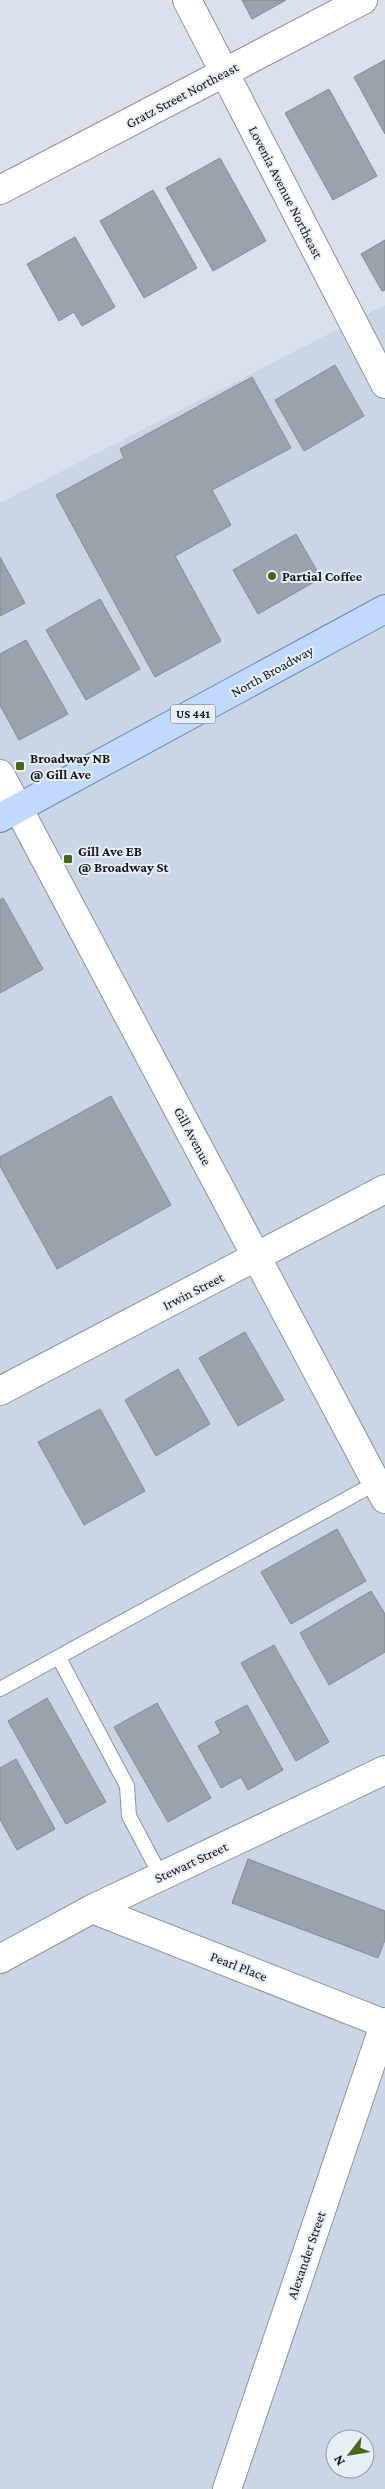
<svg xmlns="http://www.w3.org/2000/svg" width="385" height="2489" font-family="'Crimson Pro',serif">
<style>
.built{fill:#cad5e6;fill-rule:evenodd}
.building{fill:#9ba2ab;stroke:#828992}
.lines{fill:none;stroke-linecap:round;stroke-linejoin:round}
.service-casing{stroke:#8b929c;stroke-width:16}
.minor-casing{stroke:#8b929c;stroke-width:30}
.primary-casing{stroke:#6684ae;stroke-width:30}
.service{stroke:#fff;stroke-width:14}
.minor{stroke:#fff;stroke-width:28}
.primary{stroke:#bfd9ff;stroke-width:28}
.poi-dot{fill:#4a6619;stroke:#e7eff9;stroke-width:2}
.labels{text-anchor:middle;stroke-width:4;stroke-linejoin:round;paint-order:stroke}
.shield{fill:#e7eff9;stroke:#52565c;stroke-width:1}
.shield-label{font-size:12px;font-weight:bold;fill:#121518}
.street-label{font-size:14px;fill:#121518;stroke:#e7eff9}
.poi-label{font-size:14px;font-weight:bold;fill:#121518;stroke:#e7eff9;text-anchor:start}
</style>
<rect width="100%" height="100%" fill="#dae1ec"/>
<path class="built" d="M385,305V2489H0V503ZM335,2439H365V2469H335Z"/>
<path class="building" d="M242,0H286L252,19Z
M385,60V134L354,77Z
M329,89L377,176L333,200L285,113Z
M220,158L266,241L213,271L166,188Z
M153,190L197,268L144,298L100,221Z
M75,237L115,307L82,326L74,312L59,321L27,264Z
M385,240V290L382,291L361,254Z
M335,365L364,416L304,451L275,400Z
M252,377L291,448L212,490L231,525L175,556L221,641L155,677L56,495L124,458L120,449Z
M296,534L321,578L258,614L233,570Z
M0,557L25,603L0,616Z
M100,599L140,669L86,700L46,630Z
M26,640L68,714L19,740L0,705V654Z
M3,898L43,969L0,993V900Z
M111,1096L171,1205L57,1269L0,1166V1157Z
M245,1332L284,1400L238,1426L199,1358Z
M178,1369L210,1424L156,1456L125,1400Z
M100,1409L145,1491L84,1525L38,1442Z
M337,1529L366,1581L291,1624L261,1572Z
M371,1591L385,1614V1652L329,1685L300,1633Z
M274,1645L329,1742L296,1761L241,1663Z
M47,1698L106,1802L66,1824L8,1721Z
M157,1703L211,1798L168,1822L114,1727Z
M247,1705L283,1770L248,1790L241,1777L221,1788L198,1746L221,1733L215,1722Z
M16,1759L55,1829L17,1850L0,1819V1768Z
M248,1859L385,1911V1940L378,1958L232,1903Z"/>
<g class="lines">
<defs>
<path id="service" d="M59,1658L127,1786L129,1816L161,1876
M0,1689L376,1483"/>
<path id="minor" d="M187,0L385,384
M0,190L363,0
M0,774L385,1499
M0,1391L385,1189
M92,1909L385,2024
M0,1959L92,1909L385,1770
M227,2489L385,2022"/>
<path id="primary" d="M0,818L385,609"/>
</defs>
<use href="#service" class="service-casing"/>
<use href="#minor" class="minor-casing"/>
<use href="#primary" class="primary-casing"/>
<use href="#service" class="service"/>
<use href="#minor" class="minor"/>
<use href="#primary" class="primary"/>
</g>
<g class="poi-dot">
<circle cx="272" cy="576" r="5"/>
<rect x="15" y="761" width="10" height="10" rx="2.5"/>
<rect x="63" y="854" width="10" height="10" rx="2.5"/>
</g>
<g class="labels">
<rect class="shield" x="170.5" y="704.5" width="45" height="19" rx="4"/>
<g class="shield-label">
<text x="193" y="718">US 441</text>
</g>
<g class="street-label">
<text transform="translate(182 95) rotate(-28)" y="5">Gratz Street Northeast</text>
<text transform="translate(286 192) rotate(63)" y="5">Lovenia Avenue Northeast</text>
<text transform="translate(272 671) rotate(-29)" y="5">North Broadway</text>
<text transform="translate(193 1136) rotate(62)" y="5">Gill Avenue</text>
<text transform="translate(193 1291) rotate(-27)" y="5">Irwin Street</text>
<text transform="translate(191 1862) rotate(-25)" y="5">Stewart Street</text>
<text transform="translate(239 1966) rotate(21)" y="5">Pearl Place</text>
<text transform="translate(306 2255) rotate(-71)" y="5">Alexander Street</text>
</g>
<g class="poi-label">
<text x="282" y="581">Partial Coffee</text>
<text x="30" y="763">Broadway NB<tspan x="30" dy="16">@ Gill Ave</tspan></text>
<text x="78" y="856">Gill Ave EB<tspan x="78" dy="16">@ Broadway St</tspan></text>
</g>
</g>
<g transform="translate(350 2454) rotate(239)"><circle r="24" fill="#e7eff9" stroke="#92989f"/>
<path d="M0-4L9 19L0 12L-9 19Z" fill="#4a6619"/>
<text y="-8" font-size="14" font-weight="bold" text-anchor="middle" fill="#121518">N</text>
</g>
</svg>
